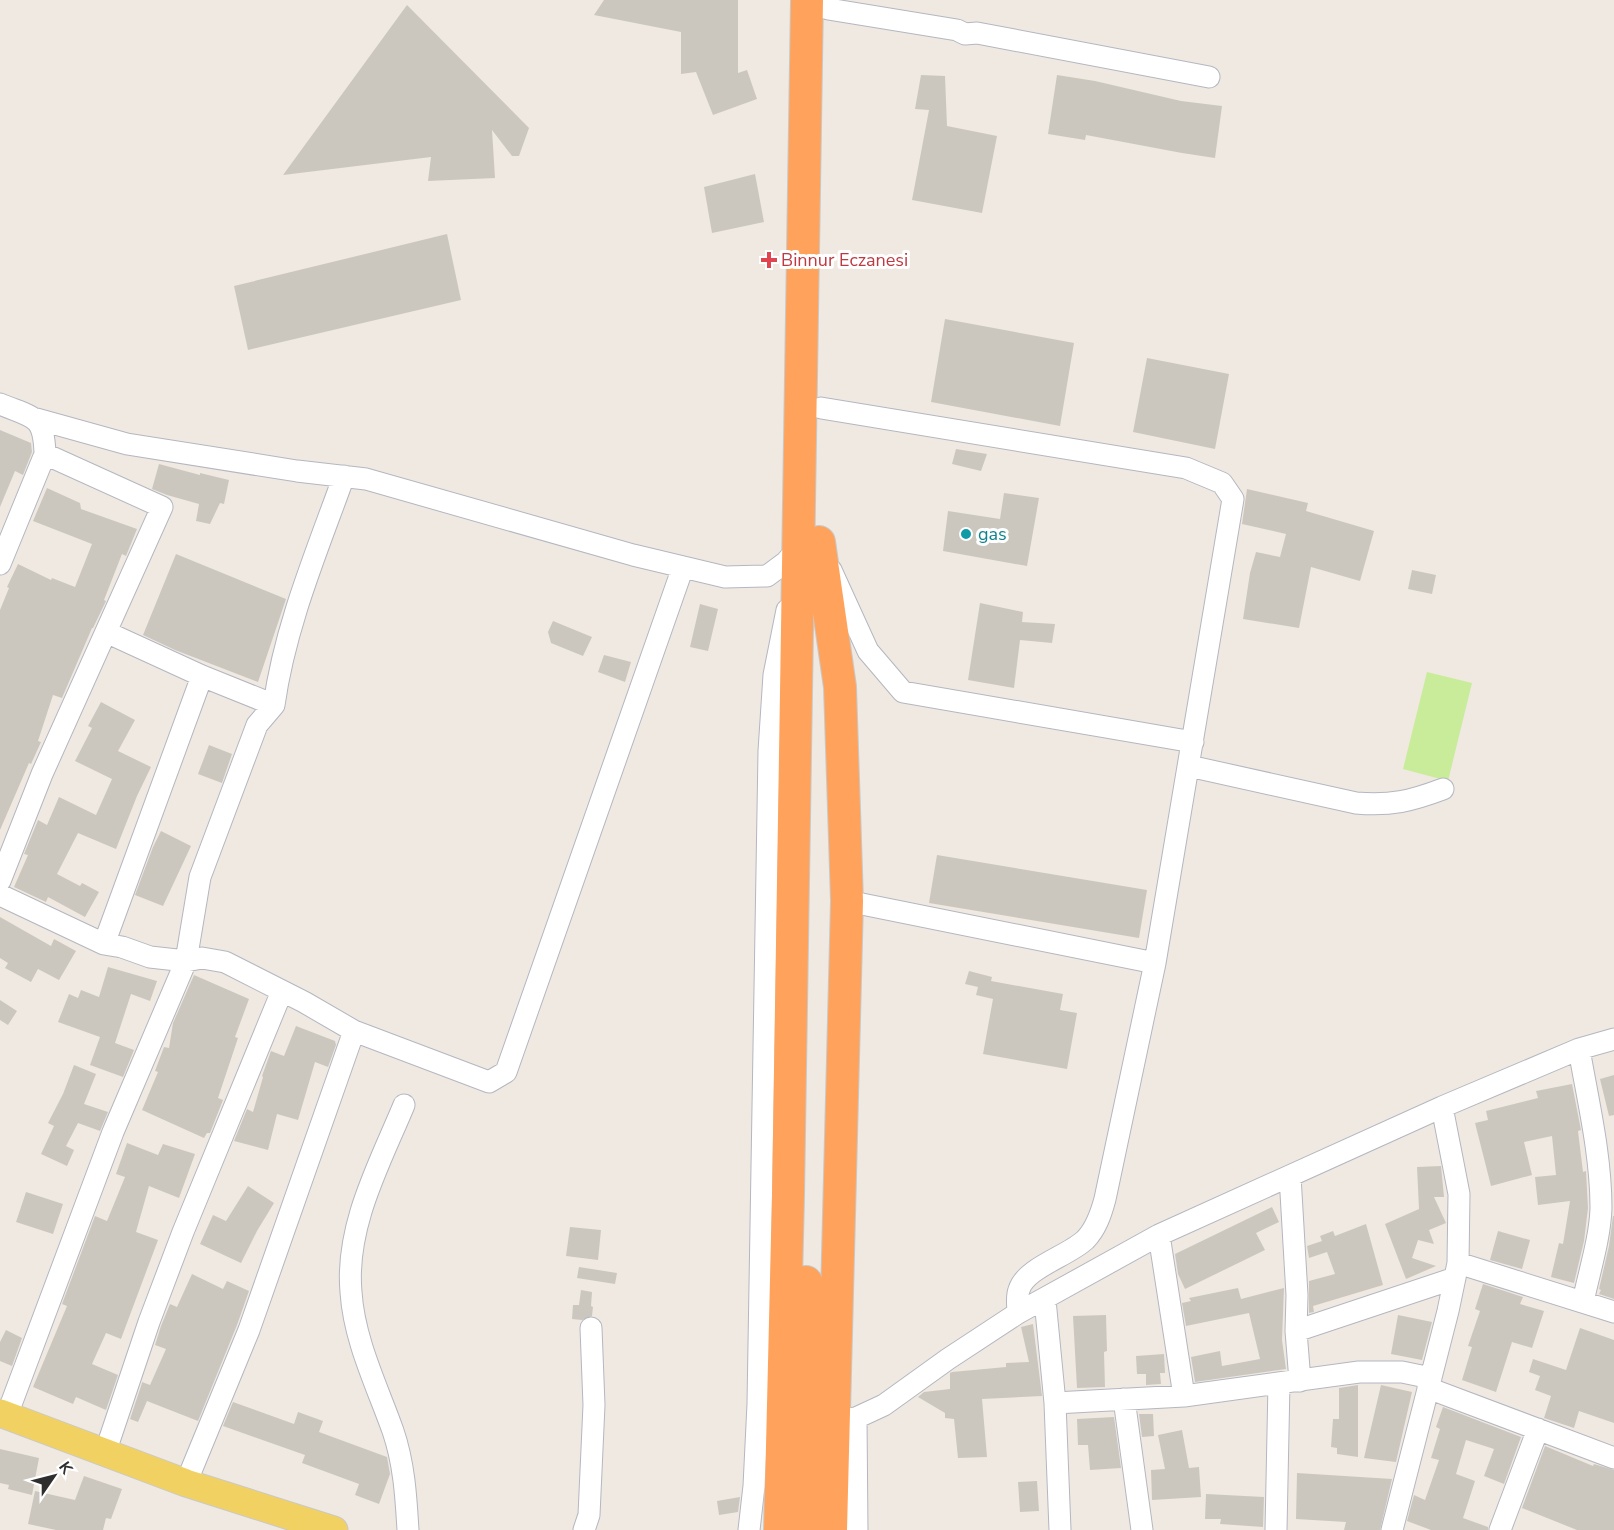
<svg xmlns="http://www.w3.org/2000/svg" width="1614" height="1530" font-family="'Nunito Sans',sans-serif">
<style>
.pitch{fill:#c9ec9a}
.building{fill:#cbc7bf}
.lines{fill:none;stroke-linecap:round;stroke-linejoin:round}
.minor-casing{stroke:#b4b7c1;stroke-width:23}
.major-casing{stroke:#c9c9c9;stroke-width:29}
.highway-casing{stroke:#c9c9c9;stroke-width:34}
.minor{stroke:#fff;stroke-width:21}
.major{stroke:#f2d163;stroke-width:27}
.highway{stroke:#ffa35c;stroke-width:32}
.health-dot{fill:#e0444e;stroke:#fff;stroke-width:2}
.culture-dot{fill:#0f9aa8;stroke:#fff;stroke-width:2}
.labels{text-anchor:middle;stroke-width:6;stroke-linejoin:round;paint-order:stroke}
.health-label{font-size:18px;fill:#be3a42;stroke:#fff;text-anchor:start}
.culture-label{font-size:18px;fill:#0d838f;stroke:#fff;text-anchor:start}
</style>
<rect width="100%" height="100%" fill="#efe9e1"/>
<path class="pitch" d="M1427,672L1472,683L1448,781L1403,769Z"/>
<path class="building" d="M604,0H738V73L747,70L757,99L713,115L696,72L681,74V32L594,15Z
M407,5L529,128L519,156H512L492,130L495,178L428,181L431,157L283,175Z
M921,75L945,76L947,126L997,136L982,213L912,200L929,110L915,109Z
M1057,75L1095,81L1181,101L1222,106L1215,158L1182,153L1086,135L1085,140L1048,134Z
M755,174L764,222L712,233L704,187Z
M447,234L461,300L248,350L234,286Z
M945,319L1074,343L1060,426L931,402Z
M1147,358L1229,374L1215,449L1133,432Z
M0,430L31,443L32,452L23,475L15,471L0,507Z
M956,449L987,454L981,471L952,464Z
M159,464L200,475V473L229,480L224,504L220,503L210,524L196,521L199,504L167,495L152,489Z
M47,488L80,503L81,509L137,529L126,556L122,554L104,600L106,601L93,628H92L62,698L53,695L38,741L41,742L31,764L29,763L0,830V610L9,588L7,587L18,564L51,580L52,578L75,587L92,544L33,521Z
M1247,489L1308,503L1306,511L1374,531L1360,581L1311,567L1299,628L1243,619L1250,573L1256,552L1280,557L1286,534L1242,524Z
M1004,493L1039,498L1027,566L943,551L948,511L1000,519Z
M176,554L286,599L258,682L175,650L143,635Z
M1412,570L1436,575L1432,594L1408,589Z
M980,603L1023,612L1022,622L1055,624L1052,643L1020,640L1014,688L968,680Z
M700,604L718,609L708,651L690,647Z
M553,621L592,637L583,656L551,643L548,632Z
M604,655L631,662L625,682L598,672Z
M101,702L135,720L118,751L151,767L137,796L116,849L78,833L57,874L80,886L82,883L99,892L85,917L48,897L46,902L14,887L28,855L24,854L38,820L47,825L59,797L96,815L112,779L75,761L92,728L88,726Z
M209,745L232,754L222,783L198,774Z
M161,831L191,846L163,906L135,895L153,847Z
M937,855L1147,890L1139,938L929,903Z
M0,917L51,946L54,939L76,951L59,980L38,969L31,982L5,968L8,963L0,958Z
M108,967L157,981L150,1001L131,994L115,1043L134,1050L123,1077L90,1065L100,1037L58,1022L69,994L78,998L81,990L99,997Z
M969,971L992,977L991,981L1063,994L1060,1010L1077,1013L1067,1069L983,1054L993,999L976,995L978,987L965,984Z
M194,975L249,999L235,1037L238,1038L218,1098L223,1100L210,1133H207L204,1138L142,1110L158,1072L155,1071L164,1047L169,1048L173,1023Z
M0,1000L17,1011L8,1025L0,1020Z
M296,1026L335,1041L336,1045L328,1067L315,1062L298,1120L277,1114L268,1150L234,1141L247,1109L253,1112L263,1077L262,1076L271,1051L284,1056Z
M74,1065L96,1074L84,1104L108,1112L100,1131L78,1123L66,1146L74,1150L67,1166L41,1154L54,1126L48,1123L63,1094Z
M1614,1075V1115L1609,1116L1600,1079Z
M1572,1084L1581,1130L1578,1131L1583,1172L1586,1171L1588,1208L1584,1241L1574,1283L1551,1277L1559,1243L1563,1244L1570,1201L1538,1205L1535,1177L1556,1175L1552,1136L1524,1142L1532,1175L1491,1186L1475,1123L1488,1120L1486,1111L1538,1098L1536,1091Z
M127,1143L158,1155L163,1144L195,1154L179,1198L149,1186L136,1232L158,1240L121,1339L106,1333L92,1364L118,1375L106,1410L76,1397L73,1404L33,1387L67,1306L62,1304L95,1216L107,1221L125,1177L116,1174Z
M1441,1166L1444,1197H1434L1446,1223L1429,1230L1434,1244L1418,1240L1412,1258L1436,1266L1406,1279L1385,1224L1419,1209L1417,1167Z
M248,1186L274,1203L257,1231L241,1263L200,1244L213,1215L226,1221Z
M26,1192L63,1204L53,1234L16,1222Z
M1272,1207L1279,1222L1256,1233L1265,1250L1185,1289L1178,1274L1175,1254Z
M1613,1216H1614V1299L1599,1294L1601,1290L1599,1289L1609,1246Z
M1366,1224L1383,1285L1313,1306L1314,1312L1309,1313V1281L1335,1274L1327,1252L1309,1258L1307,1246L1322,1241L1320,1236L1333,1231L1335,1236Z
M570,1227L601,1230L598,1260L566,1256Z
M1498,1231L1530,1240L1522,1269L1490,1260Z
M579,1267L617,1273L615,1284L577,1278Z
M192,1274L223,1289L227,1281L249,1291L237,1325L198,1421L147,1401L138,1422L130,1419L142,1383V1382L150,1385L166,1349L155,1345L161,1326L170,1304L177,1307Z
M1483,1284L1523,1297L1520,1304L1544,1311L1532,1348L1512,1342L1496,1392L1462,1380L1472,1347L1468,1346L1480,1311L1475,1309Z
M1238,1288L1241,1299L1284,1288L1282,1340L1286,1369L1195,1382L1191,1357L1220,1351L1222,1366L1260,1359L1249,1313L1186,1326L1182,1303L1191,1301L1189,1298Z
M581,1290L592,1292L591,1306L593,1307L592,1316L582,1320L572,1319L573,1305H579Z
M1106,1315L1107,1351L1104,1352L1105,1387L1077,1388L1073,1316Z
M1398,1315L1432,1322L1422,1360L1391,1354Z
M1033,1324L1042,1396L982,1399L987,1457L958,1458L954,1419L945,1418V1413L918,1397L924,1392L950,1389V1373L952,1372L1006,1367V1363L1029,1362L1021,1327Z
M1580,1328L1614,1340V1423L1579,1411L1574,1428L1544,1418L1551,1396L1535,1390L1540,1376L1529,1372L1533,1359L1566,1370Z
M6,1330L22,1338L12,1366L0,1361V1342Z
M1164,1354L1165,1373H1160L1161,1384L1146,1385V1374H1137L1136,1356Z
M1358,1385V1457L1337,1454V1448L1331,1447L1333,1419H1339V1388Z
M1381,1385L1412,1392L1396,1462L1364,1458Z
M233,1402L294,1424L298,1412L323,1421L319,1432L387,1457L390,1474L379,1504L355,1495L359,1484L302,1463L305,1455L223,1426Z
M1443,1407L1521,1437L1504,1484L1484,1476L1494,1449L1466,1440L1456,1474L1475,1481L1463,1518L1488,1527V1530H1431L1407,1521L1414,1495L1425,1500L1439,1460L1431,1458L1440,1429L1436,1427Z
M1139,1414H1153L1154,1436L1142,1437Z
M1114,1417L1121,1468L1090,1470L1088,1445H1078L1077,1419Z
M1182,1430L1189,1468L1199,1467L1201,1497L1152,1500L1151,1470L1165,1469L1158,1435Z
M1545,1446L1593,1466L1594,1464L1614,1470V1530H1577L1522,1508Z
M0,1449L39,1458L32,1495L8,1489L9,1485L0,1483Z
M1297,1473L1392,1479L1380,1530H1344L1346,1522L1296,1519Z
M84,1476L122,1489L111,1519L106,1518L103,1530H56L28,1524L35,1491L75,1500Z
M1037,1481L1039,1511L1020,1512L1018,1482Z
M1206,1494L1264,1497L1263,1527L1220,1524L1221,1519H1205Z
M740,1497L738,1512L719,1515L717,1501Z"/>
<g class="lines">
<defs>
<path id="minor" d="M828,9L957,30L965,34L977,33L1209,77
M0,404C33,418 44,414 45,454L0,564
M821,408L1186,468L1222,483L1233,499L1155,963L1105,1199C1101,1214 1096,1229 1085,1240C1068,1256 1025,1268 1019,1290C1016,1297 1018,1306 1018,1313
M37,419L127,444L297,471L366,479L633,555L725,577L767,576L786,562L799,547
M831,570L868,651L903,692L1193,742
M274,705C285,626 317,551 344,476
M1189,766L1356,803C1391,806 1411,801 1443,789
M0,881L42,774L162,507L45,454
M0,895L104,944L122,947L150,957L186,961L202,958L225,962L304,1002L354,1031L249,1330L186,1483
M847,901L1155,963
M104,944L202,676
M354,1031L489,1082L506,1072L683,567
M1579,1049C1588,1101 1601,1155 1601,1208C1600,1239 1589,1272 1583,1302
M404,1105C380,1163 345,1226 351,1292C354,1340 377,1386 393,1431C404,1463 406,1496 408,1530
M1290,1176L1297,1295L1296,1331L1300,1381
M1159,1235L1184,1396
M1458,1263L1614,1312
M1045,1300L1055,1403L1060,1530
M1296,1331L1455,1278
M1428,1388L1614,1458
M1124,1399L1142,1530
M1055,1403L1184,1396L1359,1372H1402L1431,1378
M7,1415L113,1132L186,961L200,877L257,725L274,705L202,676L106,632
M856,1418L857,1530
M833,1421L856,1418L884,1405L948,1359L1018,1313L1159,1235L1442,1107L1579,1049L1614,1039
M105,1453L149,1322L183,1232L282,991
M584,1530L589,1515L594,1405L591,1328
M749,1530L754,1486L758,1404L769,751L774,675L787,610
M1276,1530L1279,1383
M1392,1530L1448,1311L1458,1263L1459,1194L1442,1107
M1500,1530L1538,1429"/>
<path id="major" d="M0,1413L186,1483L334,1530"/>
<path id="highway" d="M819,542L840,687L847,901L831,1530
M806,1282L808,1530
M780,1530L788,1196L807,0"/>
</defs>
<use href="#minor" class="minor-casing"/>
<use href="#major" class="major-casing"/>
<use href="#highway" class="highway-casing"/>
<use href="#minor" class="minor"/>
<use href="#major" class="major"/>
<use href="#highway" class="highway"/>
</g>
<path class="health-dot" d="M766 251h6v6h6v6h-6v6h-6v-6h-6v-6h6z"/>
<circle class="culture-dot" cx="966" cy="534" r="6"/>
<g class="labels">
<g class="health-label">
<text x="781" y="266">Binnur Eczanesi</text>
</g>
<g class="culture-label">
<text x="978" y="540">gas</text>
</g>
</g>
<g transform="translate(54 1476) rotate(55)" stroke="#ffffff" stroke-width="4.5" paint-order="stroke">
<path d="M0-4.5L10 22L0 15L-10 22Z" fill="#2e2e2e"/>
<text y="-9" font-size="16" font-weight="bold" text-anchor="middle" fill="#2e2e2e">K</text>
</g>
</svg>
